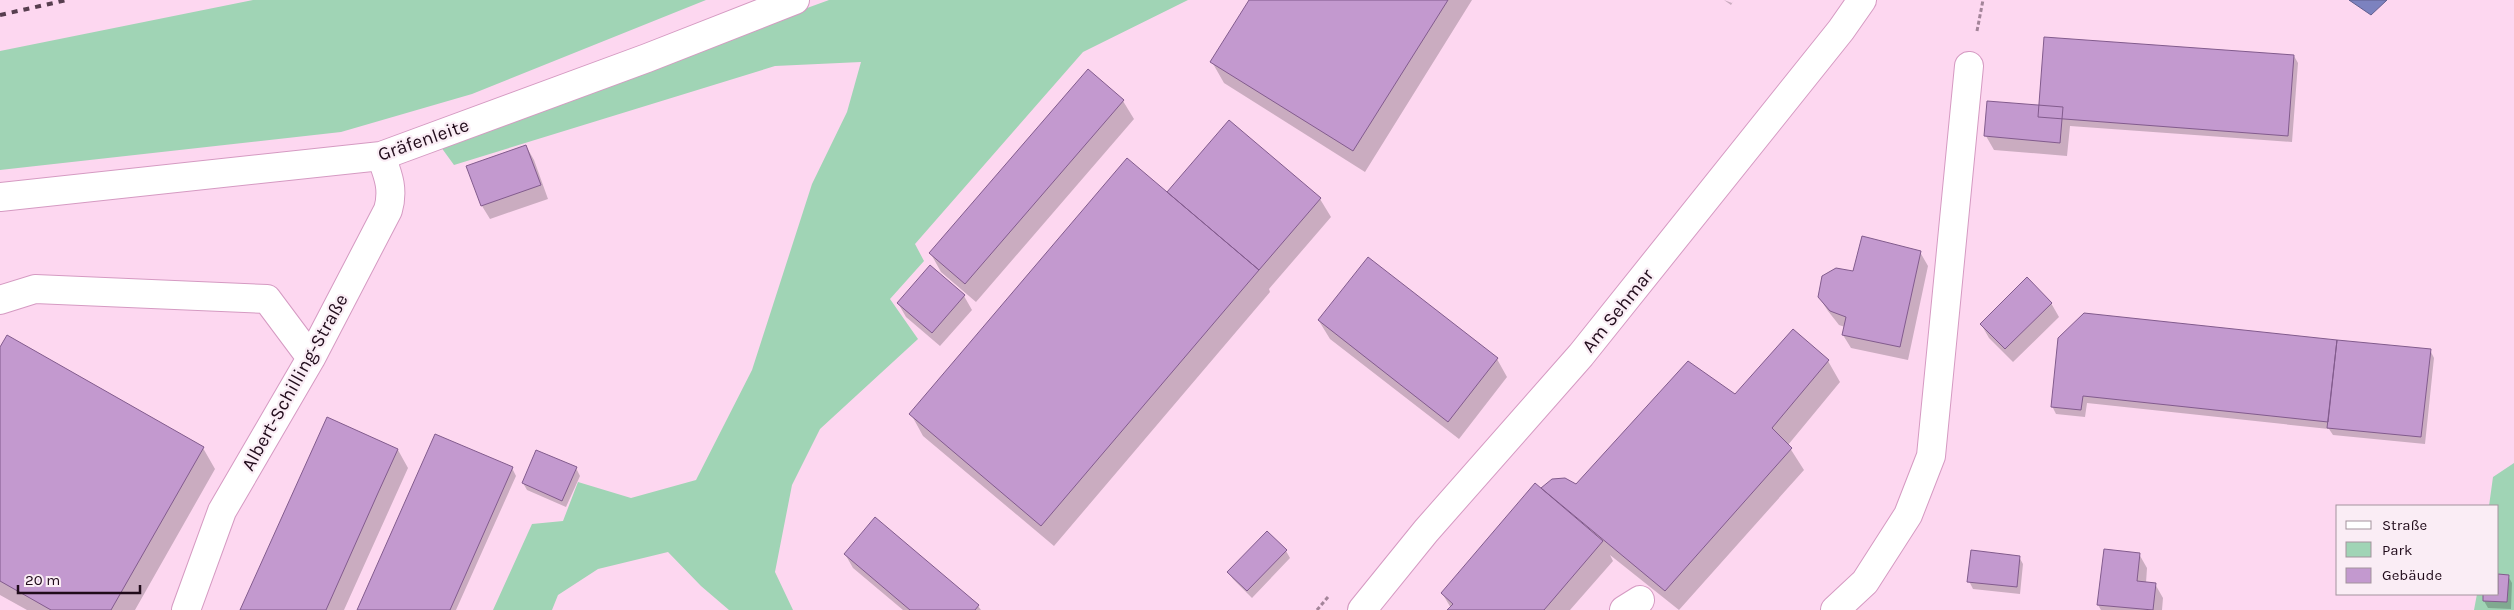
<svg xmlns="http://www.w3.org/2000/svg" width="2514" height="610" font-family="Karla,sans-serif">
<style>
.green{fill:#a0d4b5}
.water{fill:#7c82bf;stroke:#605e8e}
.shadow{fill:#0003}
.building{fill:#c399cf;stroke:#825b8d}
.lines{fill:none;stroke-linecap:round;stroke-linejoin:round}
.minor-casing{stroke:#d59ac2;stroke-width:30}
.major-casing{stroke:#d59ac2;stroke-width:30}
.path{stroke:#a38499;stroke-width:3;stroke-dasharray:4 2.5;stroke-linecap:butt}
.minor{stroke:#fff;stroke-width:28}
.major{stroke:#fff;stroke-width:28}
.rail{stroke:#573e4f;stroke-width:4;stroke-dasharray:6 6;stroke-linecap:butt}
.labels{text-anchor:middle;stroke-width:4.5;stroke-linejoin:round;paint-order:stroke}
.street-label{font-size:19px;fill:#200b1a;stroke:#faedf5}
</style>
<rect width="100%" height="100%" fill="#fdd7f0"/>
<path class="green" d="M253,0H706L472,94L341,132L0,170V51Z
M829,0H1188L1083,52L915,244L924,261L890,299L918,339L820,429L792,485L775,572L793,610H729L701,586L668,552L598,569L558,595L552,610H493L532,524L563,521L578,482L631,498L696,480L752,370L812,184L847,112L861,62L775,66L454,165L438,143Z
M2514,463V610H2474L2477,594H2498V506H2489L2493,477Z"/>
<path class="water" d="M2349,0H2387L2371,15Z"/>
<path class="shadow" d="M1251,0H1472L1365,172L1224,83L1212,62Z
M1724,0L1732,3L1734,0L1731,5Z
M2294,56L2298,63L2292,142L2070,126L2067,156L1994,150L1986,136L2040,106Z
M1089,71L1123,101L1134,119L976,302L941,272L931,254Z
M526,146L534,160L548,199L490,219L482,206Z
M1320,199L1331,217L1269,289L1270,292L1054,546L923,436L911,414Z
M1920,252L1928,266L1908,360L1851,348L1843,335L1845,327L1839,325L1828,311L1819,297L1854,273Z
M931,267L964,296L972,310L940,346L906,317L898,303Z
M2051,303L2059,317L2013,362L1989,338L1981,324Z
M1319,321L1497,359L1507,377L1459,439L1330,339Z
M2059,339L2430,350L2434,358L2425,444L2333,435L2329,429L2087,403L2085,417L2056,414L2052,406Z
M0,350L203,448L215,469L135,610H27L0,595Z
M1828,361L1840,382L1788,445L1804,470L1679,610L1610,555L1613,561L1570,610H1449L1451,608L1442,593L1545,493L1542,488L1576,485L1735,395Z
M327,418L398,450L408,468L344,610H241Z
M512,468L516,476L456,610H359Z
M576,468L580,476L566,507L527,490L523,483Z
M1286,551L1290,558L1252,598L1233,579L1228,572Z
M845,554L978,606L981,610H903L853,568Z
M2139,554L2147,568L2146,583L2155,584L2163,598L2162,610H2101L2098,605Z
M2019,557L2023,564L2020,594L1973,589L1969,581Z
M2498,575L2508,576L2512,583L2511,609L2488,608L2484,601V594H2498Z"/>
<path class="building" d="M1249,0H1448L1353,151L1210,62Z
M2044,37L2294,55L2288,136L2038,117Z
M1088,69L1124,100L965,284L929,253Z
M1987,101L2063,107L2060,143L1984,136Z
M1229,120L1321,198L1259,270L1167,192Z
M526,145L541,185L481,206L466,166Z
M1127,158L1259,270L1041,526L909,414Z
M1862,236L1921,251L1900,347L1842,335L1846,317L1830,311L1818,297L1822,276L1836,268L1853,271Z
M1368,257L1498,358L1448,422L1318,320Z
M930,265L965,295L932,333L897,303Z
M2027,277L2052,303L2005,349L1980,324Z
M2084,313L2337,340L2328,422L2083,396L2081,410L2051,407L2058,338Z
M1793,329L1829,360L1772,428L1792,448L1665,591L1541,488L1552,479L1565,478L1576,484L1688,361L1735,394Z
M7,335L204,447L111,610H51L0,581V347Z
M2337,340L2431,349L2421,437L2327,428Z
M327,417L398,449L378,493L326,610H240Z
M435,434L513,467L450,610H357Z
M536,450L577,467L562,501L522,483Z
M1535,483L1603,541L1544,610H1447L1453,604L1441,593Z
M875,517L979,605L975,610H910L844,554Z
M1267,531L1287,550L1247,591L1227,572Z
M2104,549L2140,553L2137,581L2156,583L2153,610L2097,605Z
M1971,550L2020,556L2017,587L1967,582Z
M2498,574L2509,575L2507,602L2483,601V594H2498Z"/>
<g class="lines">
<defs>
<path id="minor" d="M0,197L381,156L647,58L795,0
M0,300L35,289L267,299L311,358
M186,610L222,511L311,358L388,210C394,189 388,175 381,156
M1624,610L1640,600
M1835,610L1865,582L1908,515L1931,456L1969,66"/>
<path id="major" d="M1362,610L1426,531L1581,355L1841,30L1862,0"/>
</defs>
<use href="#minor" class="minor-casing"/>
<use href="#major" class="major-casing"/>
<path class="path" d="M1977,31L1983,0
M1317,610L1328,597"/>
<use href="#minor" class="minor"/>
<use href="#major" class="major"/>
<path class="rail" d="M0,15L67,0"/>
</g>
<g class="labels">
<g class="street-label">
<text transform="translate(423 139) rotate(-19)" y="7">Gräfenleite</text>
<text transform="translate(1617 310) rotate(-51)" y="7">Am Sehmar</text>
<text transform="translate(294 382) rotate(-61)" y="7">Albert-Schilling-Straße</text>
</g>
</g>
<rect x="2336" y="505" width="162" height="90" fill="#faedf5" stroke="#a3939d"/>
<rect x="2346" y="521" width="25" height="8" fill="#ffffff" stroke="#a3939d"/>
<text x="2382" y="530" font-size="15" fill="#200b1a">Straße</text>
<rect x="2346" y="542" width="25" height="15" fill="#a0d4b5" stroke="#a3939d"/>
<text x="2382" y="555" font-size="15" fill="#200b1a">Park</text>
<rect x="2346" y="568" width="25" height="15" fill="#c399cf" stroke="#a3939d"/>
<text x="2382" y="580" font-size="15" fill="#200b1a">Gebäude</text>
<path d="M18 585v8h122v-8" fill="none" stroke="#200b1a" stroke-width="2.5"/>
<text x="25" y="585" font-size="15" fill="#200b1a" stroke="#faedf5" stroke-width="4" paint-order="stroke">20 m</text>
</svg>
